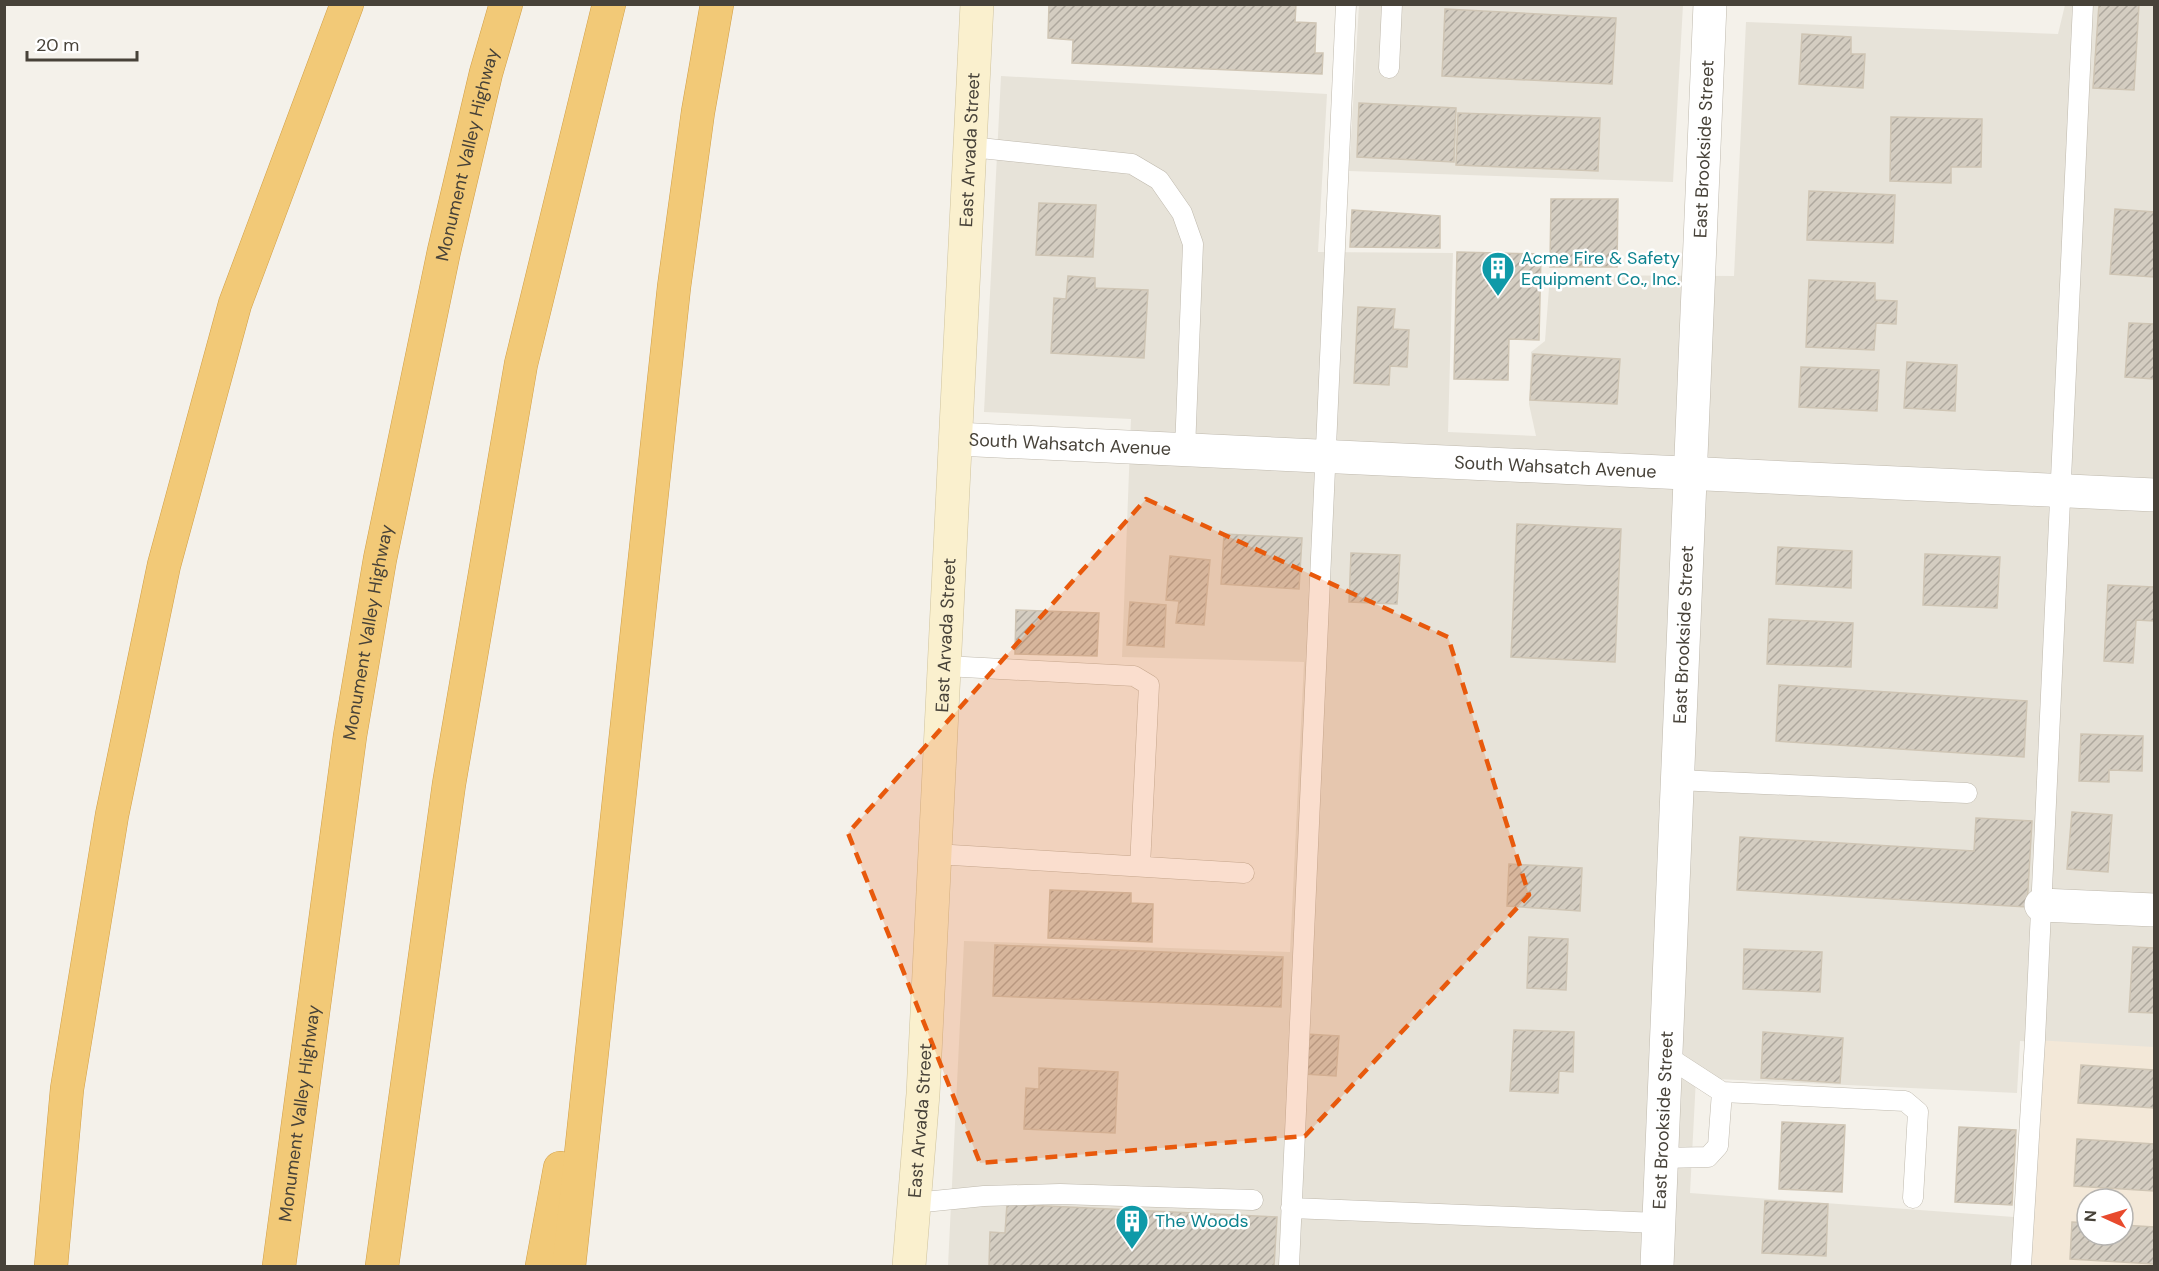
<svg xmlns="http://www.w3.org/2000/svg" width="2159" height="1271" font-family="'DM Sans',sans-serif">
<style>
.residential{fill:#e7e3d9}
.commercial{fill:#f3e8d8;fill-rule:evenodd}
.building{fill:url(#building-hatch);stroke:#cfc5b4;stroke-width:1.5}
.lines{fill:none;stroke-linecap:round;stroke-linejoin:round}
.lane-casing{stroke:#bfb9ad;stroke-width:21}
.street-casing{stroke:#bfb9ad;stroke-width:34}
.secondary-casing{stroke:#cfc39e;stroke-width:34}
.highway-casing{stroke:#d19f47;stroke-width:34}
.lane{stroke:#fff;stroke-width:20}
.street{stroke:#fff;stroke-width:33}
.secondary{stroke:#faf0ce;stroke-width:33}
.highway{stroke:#f2c977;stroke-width:33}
.marked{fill:#e8590c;fill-opacity:0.2;stroke:#e8590c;stroke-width:4.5;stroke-dasharray:12 8;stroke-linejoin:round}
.labels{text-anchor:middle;stroke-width:5;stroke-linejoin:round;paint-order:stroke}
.street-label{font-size:18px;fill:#474239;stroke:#fff}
.culture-label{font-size:18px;fill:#0d838f;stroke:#fff;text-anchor:start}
</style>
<defs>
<pattern id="building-hatch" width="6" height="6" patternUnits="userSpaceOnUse" patternTransform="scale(1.5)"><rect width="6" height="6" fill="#d4cdc1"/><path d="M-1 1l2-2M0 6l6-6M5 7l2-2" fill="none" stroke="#aea89e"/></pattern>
</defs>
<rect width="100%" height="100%" fill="#f4f1ea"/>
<path class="residential" d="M1359,5H1683L1673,182L1349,171Z
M2065,5H2154V1048L2020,1041L2017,1093L1696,1078L1690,1193L2014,1217L2013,1266H948L964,941L1290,952L1304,662L1122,657L1131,419L984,412L1001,76L1327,94L1318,252L1453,253L1448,432L1536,436L1529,404L1531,352L1545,341L1550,275L1734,276L1746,22L2058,34Z"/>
<path class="commercial" d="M2035,1040L2154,1047V1266H2027ZM2087,1199H2123V1235H2087Z"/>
<path class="building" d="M1049,4H1296L1295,22L1316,23L1315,53H1323L1322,74L1072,63L1073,40L1048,38Z
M2099,4H2139L2134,90L2093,88Z
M1445,9L1616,18L1612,84L1442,76Z
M1802,34L1851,37V54H1865L1863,88L1799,84Z
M1359,103L1456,108L1454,162L1357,157Z
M1458,113L1600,118L1598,171L1456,165Z
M1891,117L1982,119L1981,167H1951V183L1890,181Z
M1809,191L1895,195L1893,243L1807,240Z
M1551,199H1618L1617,267H1550Z
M1039,203L1096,205L1093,257L1036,255Z
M2115,209L2154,212V277L2110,274Z
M1352,210L1440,216V248L1350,247Z
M1457,252L1541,254L1539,340L1509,339L1508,380L1454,379Z
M1068,276L1095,278V288L1148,290L1144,358L1051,353L1054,298L1066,299Z
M1809,280L1875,283V300L1897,301L1896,324L1876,323L1874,350L1806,347Z
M1358,307L1395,309L1393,329L1409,330L1407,367L1390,366L1389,385L1354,383Z
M2129,323L2154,324V379L2125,377Z
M1533,354L1620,359L1617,404L1530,400Z
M1907,362L1957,365L1955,411L1904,408Z
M1801,367L1879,370L1877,411L1799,407Z
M1517,524L1621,529L1615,662L1511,657Z
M1224,534L1302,538L1299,589L1221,584Z
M1778,547L1852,551L1851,588L1776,584Z
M1351,553L1400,555L1397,604L1349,602Z
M1925,554L2000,557L1997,608L1923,605Z
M1170,556L1210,560L1204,625L1176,623L1179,601L1166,600Z
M2108,585L2154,587V621L2136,620L2133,663L2104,661Z
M1130,602L1166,605L1164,647L1127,645Z
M1016,610L1099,613L1097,656L1015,654Z
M1769,619L1853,623L1851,667L1767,664Z
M1779,685L2027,701L2024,757L1776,741Z
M2081,734L2143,736L2142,771L2109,770V782L2079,781Z
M2072,812L2112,815L2108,872L2067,869Z
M1976,818L2032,821L2027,907L1737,890L1740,837L1974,851Z
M1509,864L1582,868L1580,911L1507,906Z
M1050,890L1131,893V903L1153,904L1152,942L1048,938Z
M1529,937L1568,939L1566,990L1527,988Z
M995,945L1283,957L1281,1007L993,996Z
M2133,947L2154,948V1013L2129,1012Z
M1744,949L1822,952L1820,992L1743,989Z
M1514,1030L1574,1032L1573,1072L1559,1071L1558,1093L1510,1091Z
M1763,1032L1843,1038L1840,1083L1761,1078Z
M1306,1034L1339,1036L1336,1076L1304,1074Z
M2081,1065L2154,1070V1108L2078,1103Z
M1039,1068L1118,1072L1115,1133L1024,1129L1026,1088L1039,1089Z
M1782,1122L1845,1125L1842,1192L1779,1189Z
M1959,1127L2016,1130L2012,1205L1955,1202Z
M2077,1139L2154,1144V1191L2074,1186Z
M1765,1201L1828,1204L1826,1256L1762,1253Z
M1007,1204L1277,1217L1274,1266H989L990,1232L1005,1233Z
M2072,1222L2087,1223V1235H2123V1225L2154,1227V1264L2070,1259Z"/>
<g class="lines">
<defs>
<path id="lane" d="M1389,68L1392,4
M971,147L1132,164L1159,180L1182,213L1193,244L1185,450
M945,666L1134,676L1149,685L1140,866
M1677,780L1967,793
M935,854L1244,873
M1665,1055L1722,1092L1905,1101L1918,1112L1913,1198
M1661,1158L1708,1157L1718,1146L1722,1092
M914,1203L984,1196L1060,1194L1253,1200
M1291,1208L1658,1223
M1289,1266L1346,4
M2021,1266L2035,1040L2083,4"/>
<g id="street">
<path id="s1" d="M956,439L2154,495"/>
<path d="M2041,905L2154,910"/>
<path id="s2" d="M1657,1266L1710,4"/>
</g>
<g id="secondary">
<path id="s3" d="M909,1266L923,1094L977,4"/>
</g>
<g id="highway">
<path d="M51,1266L67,1089L112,815L164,565L235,304L347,4"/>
<path id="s4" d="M279,1266L350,736L380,559L444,251L486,73L506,4"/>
<path d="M382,1266L449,784L521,364L609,4"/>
<path d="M542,1266L560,1168"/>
<path d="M569,1266L674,287L698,112L717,4"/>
</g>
</defs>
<use href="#lane" class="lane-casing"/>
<use href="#street" class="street-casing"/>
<use href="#secondary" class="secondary-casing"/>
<use href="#highway" class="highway-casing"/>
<use href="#lane" class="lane"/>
<use href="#street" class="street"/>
<use href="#secondary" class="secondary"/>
<use href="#highway" class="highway"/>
</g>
<path class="marked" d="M1146,499L1448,637L1529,895L1305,1136L980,1163L848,833Z"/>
<defs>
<symbol id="building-pin" viewBox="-11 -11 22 30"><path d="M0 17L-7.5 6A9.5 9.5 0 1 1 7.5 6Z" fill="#0f9aa8" stroke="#fff"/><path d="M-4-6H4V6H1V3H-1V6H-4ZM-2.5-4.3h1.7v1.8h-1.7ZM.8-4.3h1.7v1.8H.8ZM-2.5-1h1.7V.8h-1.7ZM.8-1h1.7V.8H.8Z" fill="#fff"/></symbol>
</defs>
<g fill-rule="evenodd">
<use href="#building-pin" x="1479" y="249" width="38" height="52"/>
<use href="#building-pin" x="1113" y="1202" width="38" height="52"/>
</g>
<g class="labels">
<g class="street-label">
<text dy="6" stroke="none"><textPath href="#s3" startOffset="1118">East Arvada Street</textPath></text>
<text dy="6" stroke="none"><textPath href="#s2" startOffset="1118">East Brookside Street</textPath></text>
<text dy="6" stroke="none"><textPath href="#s4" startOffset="1128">Monument Valley Highway</textPath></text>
<text dy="6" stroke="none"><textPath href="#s1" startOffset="114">South Wahsatch Avenue</textPath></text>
<text dy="6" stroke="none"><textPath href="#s1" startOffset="600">South Wahsatch Avenue</textPath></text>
<text dy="6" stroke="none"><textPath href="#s4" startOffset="640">Monument Valley Highway</textPath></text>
<text dy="6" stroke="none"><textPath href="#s2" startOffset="632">East Brookside Street</textPath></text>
<text dy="6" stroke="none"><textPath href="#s3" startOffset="632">East Arvada Street</textPath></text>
<text dy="6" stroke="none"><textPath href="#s4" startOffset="154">Monument Valley Highway</textPath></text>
<text dy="6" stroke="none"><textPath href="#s3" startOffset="146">East Arvada Street</textPath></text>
<text dy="6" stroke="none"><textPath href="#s2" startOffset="146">East Brookside Street</textPath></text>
</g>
<g class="culture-label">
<text x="1521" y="264">Acme Fire &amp; Safety<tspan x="1521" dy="21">Equipment Co., Inc.</tspan></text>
<text x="1155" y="1227">The Woods</text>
</g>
</g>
<rect width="2159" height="1271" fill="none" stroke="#474239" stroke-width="12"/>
<g transform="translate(2105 1217) rotate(274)"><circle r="28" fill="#ffffff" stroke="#b5b3b0" stroke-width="1.5"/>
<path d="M0-4.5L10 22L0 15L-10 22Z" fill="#e84a2d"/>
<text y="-9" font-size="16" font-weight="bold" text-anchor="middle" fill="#474239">N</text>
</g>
<path d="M27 51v9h110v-9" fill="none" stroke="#474239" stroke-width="3"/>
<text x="36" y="51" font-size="18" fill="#474239" stroke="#ffffff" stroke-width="4.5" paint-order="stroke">20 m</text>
</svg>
